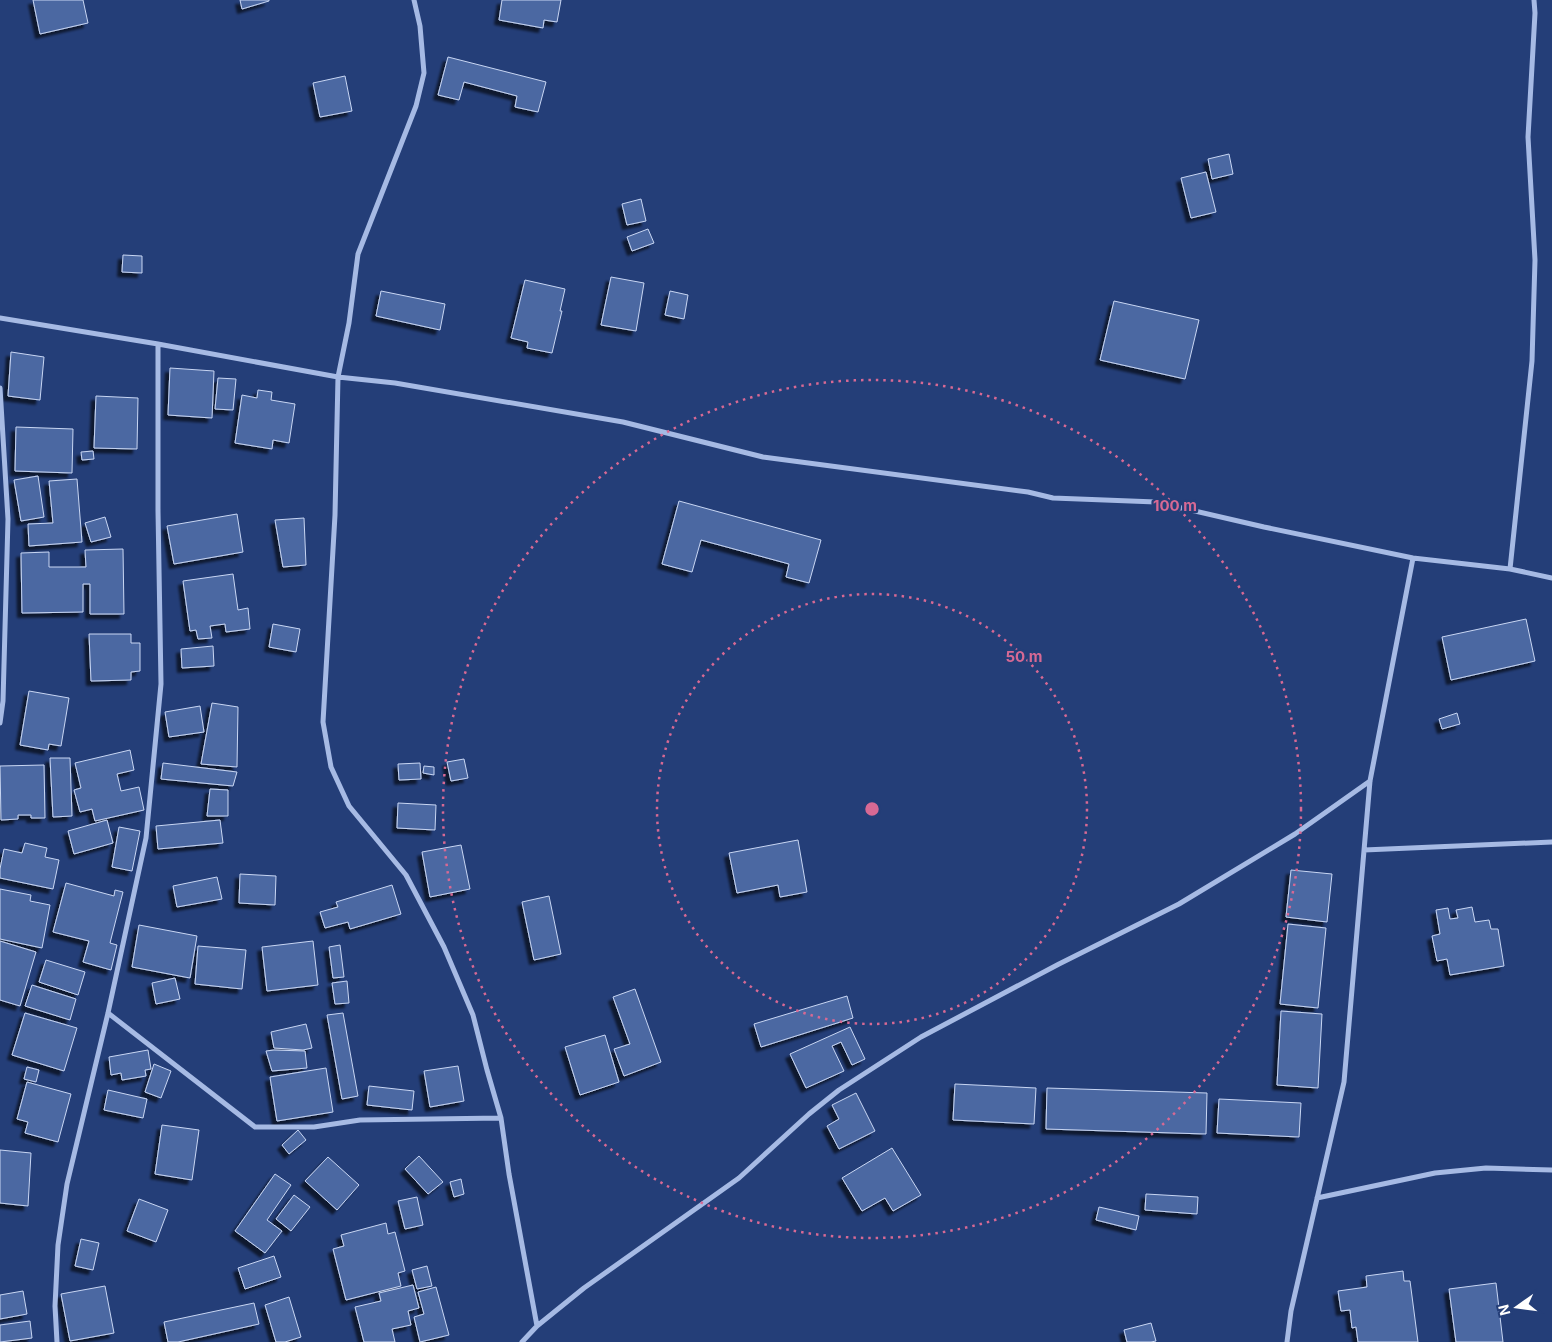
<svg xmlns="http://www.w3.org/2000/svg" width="1552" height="1342" font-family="Inter,sans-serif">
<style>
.building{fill:#4c68a2;stroke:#c8d6f3;filter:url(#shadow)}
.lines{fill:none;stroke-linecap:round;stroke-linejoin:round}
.street{stroke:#a6bae4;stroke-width:5}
.ring{fill:none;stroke:#d76994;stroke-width:2.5;stroke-dasharray:2.5 5}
.centre{fill:#d76994;stroke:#243e78;stroke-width:2.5}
.ring-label{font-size:15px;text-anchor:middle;font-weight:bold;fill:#d76994;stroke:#243e78;stroke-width:4.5;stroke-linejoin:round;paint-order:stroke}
</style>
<defs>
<filter id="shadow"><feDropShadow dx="-4.5" dy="4.5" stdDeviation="1" flood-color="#0009"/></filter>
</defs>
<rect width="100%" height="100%" fill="#243e78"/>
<path class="building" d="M33,0H83L88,23L40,34Z
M240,0H269V1L242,9Z
M502,0H561L557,22L544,20L543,28L499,20Z
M448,57L546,82L538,112L515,107L517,96L464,82L459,100L438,95Z
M345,76L352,111L320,117L313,83Z
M1229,154L1233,174L1212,179L1208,159Z
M1206,172L1216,212L1191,218L1181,178Z
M641,199L646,221L627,225L622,204Z
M648,229L654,243L632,251L627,237Z
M123,255L142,256V273L122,272Z
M611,277L644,283L636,331L601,325Z
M525,280L565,289L560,311H562L552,353L527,348L528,342L511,338Z
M381,291L445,304L440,330L376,316Z
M670,291L688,295L684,319L665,315Z
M1114,301L1199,320L1185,379L1100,360Z
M11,352L44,357L40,400L8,396Z
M170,368L214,371L212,418L168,415Z
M218,378L236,379L233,410L215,409Z
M258,390L272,392L271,400L295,404L289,443L273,440L272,449L235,443L242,395L257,398Z
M96,396L138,398L137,449L94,448Z
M16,427L73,429L72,473L15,471Z
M93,451L94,459L82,460L81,452Z
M38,476L44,517L21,521L14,480Z
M77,479L82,542L29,546L28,524L53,523L49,481Z
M679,501L821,540L809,583L786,577L789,564L701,540L692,572L662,564Z
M237,514L243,552L174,564L167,526Z
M105,517L111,537L91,542L85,523Z
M304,518L306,565L283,567L275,520Z
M123,549L124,614H90V584H83V612L22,613L21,553L49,552V567H86L85,550Z
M233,574L238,610L248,608L250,629L226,632L225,624L210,626L212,638L198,639L196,630L190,631L183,581Z
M1526,619L1535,661L1451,680L1442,637Z
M273,624L300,629L296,652L269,647Z
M89,634H131V643H140V671L131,672V680L91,681Z
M213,646L214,666L182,668L181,649Z
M29,691L69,698L61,746L49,744L48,750L20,745Z
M212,703L238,707L237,767L201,764Z
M200,706L204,732L169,737L165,712Z
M1457,713L1460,724L1442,729L1439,719Z
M130,750L134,770L117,774L121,791L139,787L144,810L95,821L92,809L80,812L74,790L81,788L75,763Z
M50,758H70L72,816L53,817Z
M464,759L468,778L451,781L447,762Z
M163,763L237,772L233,786L161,779Z
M420,763L421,779L399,780L398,764Z
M44,765L45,818H31V815H18V819L1,820L0,766Z
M424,766L434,767V775L423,773Z
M210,789L228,790V816H207Z
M398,803L436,805L435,830L397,828Z
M107,820L113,843L74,854L68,831Z
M220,820L223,843L158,849L156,826Z
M119,827L140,831L132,871L112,867Z
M798,840L807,892L780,897L778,885L737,893L729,853Z
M25,843L47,848L45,857L59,860L53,889L0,878V869L4,849L22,853Z
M461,845L470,889L430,897L422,852Z
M1291,870L1332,874L1327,922L1286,917Z
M240,874L276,876L275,905L239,903Z
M217,877L222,899L177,907L173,886Z
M66,883L114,896L115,890L123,892L110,943L117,945L111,970L83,962L89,941L53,932Z
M392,885L401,914L350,929L348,922L325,928L320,912L338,907L336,902Z
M0,889L31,895L30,901L50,905L42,948L0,939Z
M549,896L561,954L534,960L522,902Z
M1472,907L1475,922L1489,920L1491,929H1498L1504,966L1450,975L1447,959L1437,961L1432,936L1440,934L1436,910L1448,908L1450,919L1458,918L1456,910Z
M1288,924L1326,928L1318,1008L1280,1004Z
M139,925L197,936L190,978L132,967Z
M0,941L36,952L20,1006L0,1000Z
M313,941L318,985L267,991L262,947Z
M340,945L344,977L333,978L329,947Z
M198,946L246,950L242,989L195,984Z
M46,960L85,972L78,995L39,982Z
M175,978L180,999L156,1004L152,983Z
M347,981L349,1003L335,1004L332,983Z
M32,985L76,999L70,1020L25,1006Z
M635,989L661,1062L624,1076L614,1049L630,1044L613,997Z
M847,996L853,1018L761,1047L754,1024Z
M1281,1011L1322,1014L1318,1088L1277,1085Z
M25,1013L77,1028L64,1071L12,1055Z
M343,1013L358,1096L342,1099L327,1015Z
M306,1024L312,1048L303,1050L274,1048L271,1032Z
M850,1027L865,1059L852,1065L841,1042L832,1046L844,1071L806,1088L790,1054Z
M605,1035L619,1082L580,1095L565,1047Z
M148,1050L151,1069L145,1070L146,1076L122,1080L121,1073L111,1075L109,1057Z
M274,1050L305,1051L307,1068L272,1071L266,1051Z
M154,1064L171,1071L161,1098L145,1092Z
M458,1066L464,1101L430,1107L424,1071Z
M27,1067L39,1070L36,1082L24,1079Z
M326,1068L333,1112L277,1121L270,1077Z
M27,1082L71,1094L58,1142L25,1133L28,1122L17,1119Z
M955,1084L1036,1088L1034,1124L953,1120Z
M369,1086L414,1091L412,1110L367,1105Z
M1047,1088L1207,1093L1206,1134L1046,1129Z
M108,1090L147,1099L143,1118L104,1110Z
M856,1093L875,1131L839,1149L827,1126L839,1119L832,1105Z
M1219,1099L1301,1103L1299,1137L1217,1133Z
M162,1125L199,1130L192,1180L155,1174Z
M298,1130L306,1140L289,1154L282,1145Z
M892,1148L921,1195L893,1211L885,1198L862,1211L842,1178Z
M0,1150L31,1153L28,1206L0,1203Z
M419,1156L443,1182L428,1194L405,1169Z
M328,1157L359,1185L337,1210L305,1181Z
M275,1174L291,1185L267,1220L282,1231L265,1253L235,1231Z
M461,1179L464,1194L454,1197L450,1182Z
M1146,1194L1198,1197L1197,1214L1145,1210Z
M294,1195L310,1207L291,1231L276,1219Z
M417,1197L423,1225L405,1229L398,1201Z
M139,1199L168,1210L156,1242L127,1231Z
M1099,1207L1139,1216L1136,1230L1096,1220Z
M386,1223L388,1234L395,1232L405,1271L398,1273L401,1286L346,1300L333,1249L344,1246L341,1235Z
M81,1239L99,1243L93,1270L75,1266Z
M274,1256L281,1277L245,1289L238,1268Z
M427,1266L432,1286L417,1289L412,1270Z
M1403,1271L1404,1281H1410L1418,1342H1358L1356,1327L1352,1328L1350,1310L1341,1311L1338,1291L1367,1287L1366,1276Z
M1496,1283L1503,1342H1456L1449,1289Z
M413,1285L419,1308L408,1311L411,1325L392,1329L395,1342H364L355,1307L381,1301L379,1293Z
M105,1286L114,1333L70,1341L61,1294Z
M436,1287L449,1335L420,1342L414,1317L424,1314L418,1292Z
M23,1291L27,1314L0,1319V1295Z
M289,1297L301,1337L285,1342H276L265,1305Z
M254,1303L259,1324L178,1342H168L164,1322Z
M30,1321L32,1338L0,1342V1325Z
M1151,1323L1156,1341L1151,1342H1127L1124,1330Z"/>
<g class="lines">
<path class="street" d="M414,0L420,26L424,73L416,106L358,254L349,323L338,377L335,515L323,722L331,767L349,806L406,875L444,947L473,1015L487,1070L501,1118L509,1174L537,1326
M0,318L158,344L338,377L395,383L623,422L763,457L1028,492L1053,498L1156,502L1264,527L1413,558L1510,569L1552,578
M0,388L8,519L3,701L0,723
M1510,569L1532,361L1535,260L1528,137L1535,13L1534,0
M1364,850L1552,842
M108,1013L255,1127H314L360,1120L501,1118
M1317,1198L1435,1173L1486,1168L1552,1170
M57,1342L55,1306L58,1245L67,1184L108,1013L146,838L161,684L158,511V344
M522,1342L537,1326L584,1288L739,1178L809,1114L839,1090L921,1037L1059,964L1179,904L1295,834L1370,781
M1287,1342L1291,1311L1344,1082L1370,781L1413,558"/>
</g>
<g class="ring">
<circle cx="872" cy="809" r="215"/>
<circle cx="872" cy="809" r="429"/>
</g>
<circle cx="872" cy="809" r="8" class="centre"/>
<g class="ring-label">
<text x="1175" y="511">100 m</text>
<text x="1024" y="662">50 m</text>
</g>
<g transform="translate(1517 1307) rotate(256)" stroke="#243e78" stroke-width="4" paint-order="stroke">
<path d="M0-4L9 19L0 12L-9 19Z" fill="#ffffff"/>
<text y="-8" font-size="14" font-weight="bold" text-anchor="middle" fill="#ffffff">N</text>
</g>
</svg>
